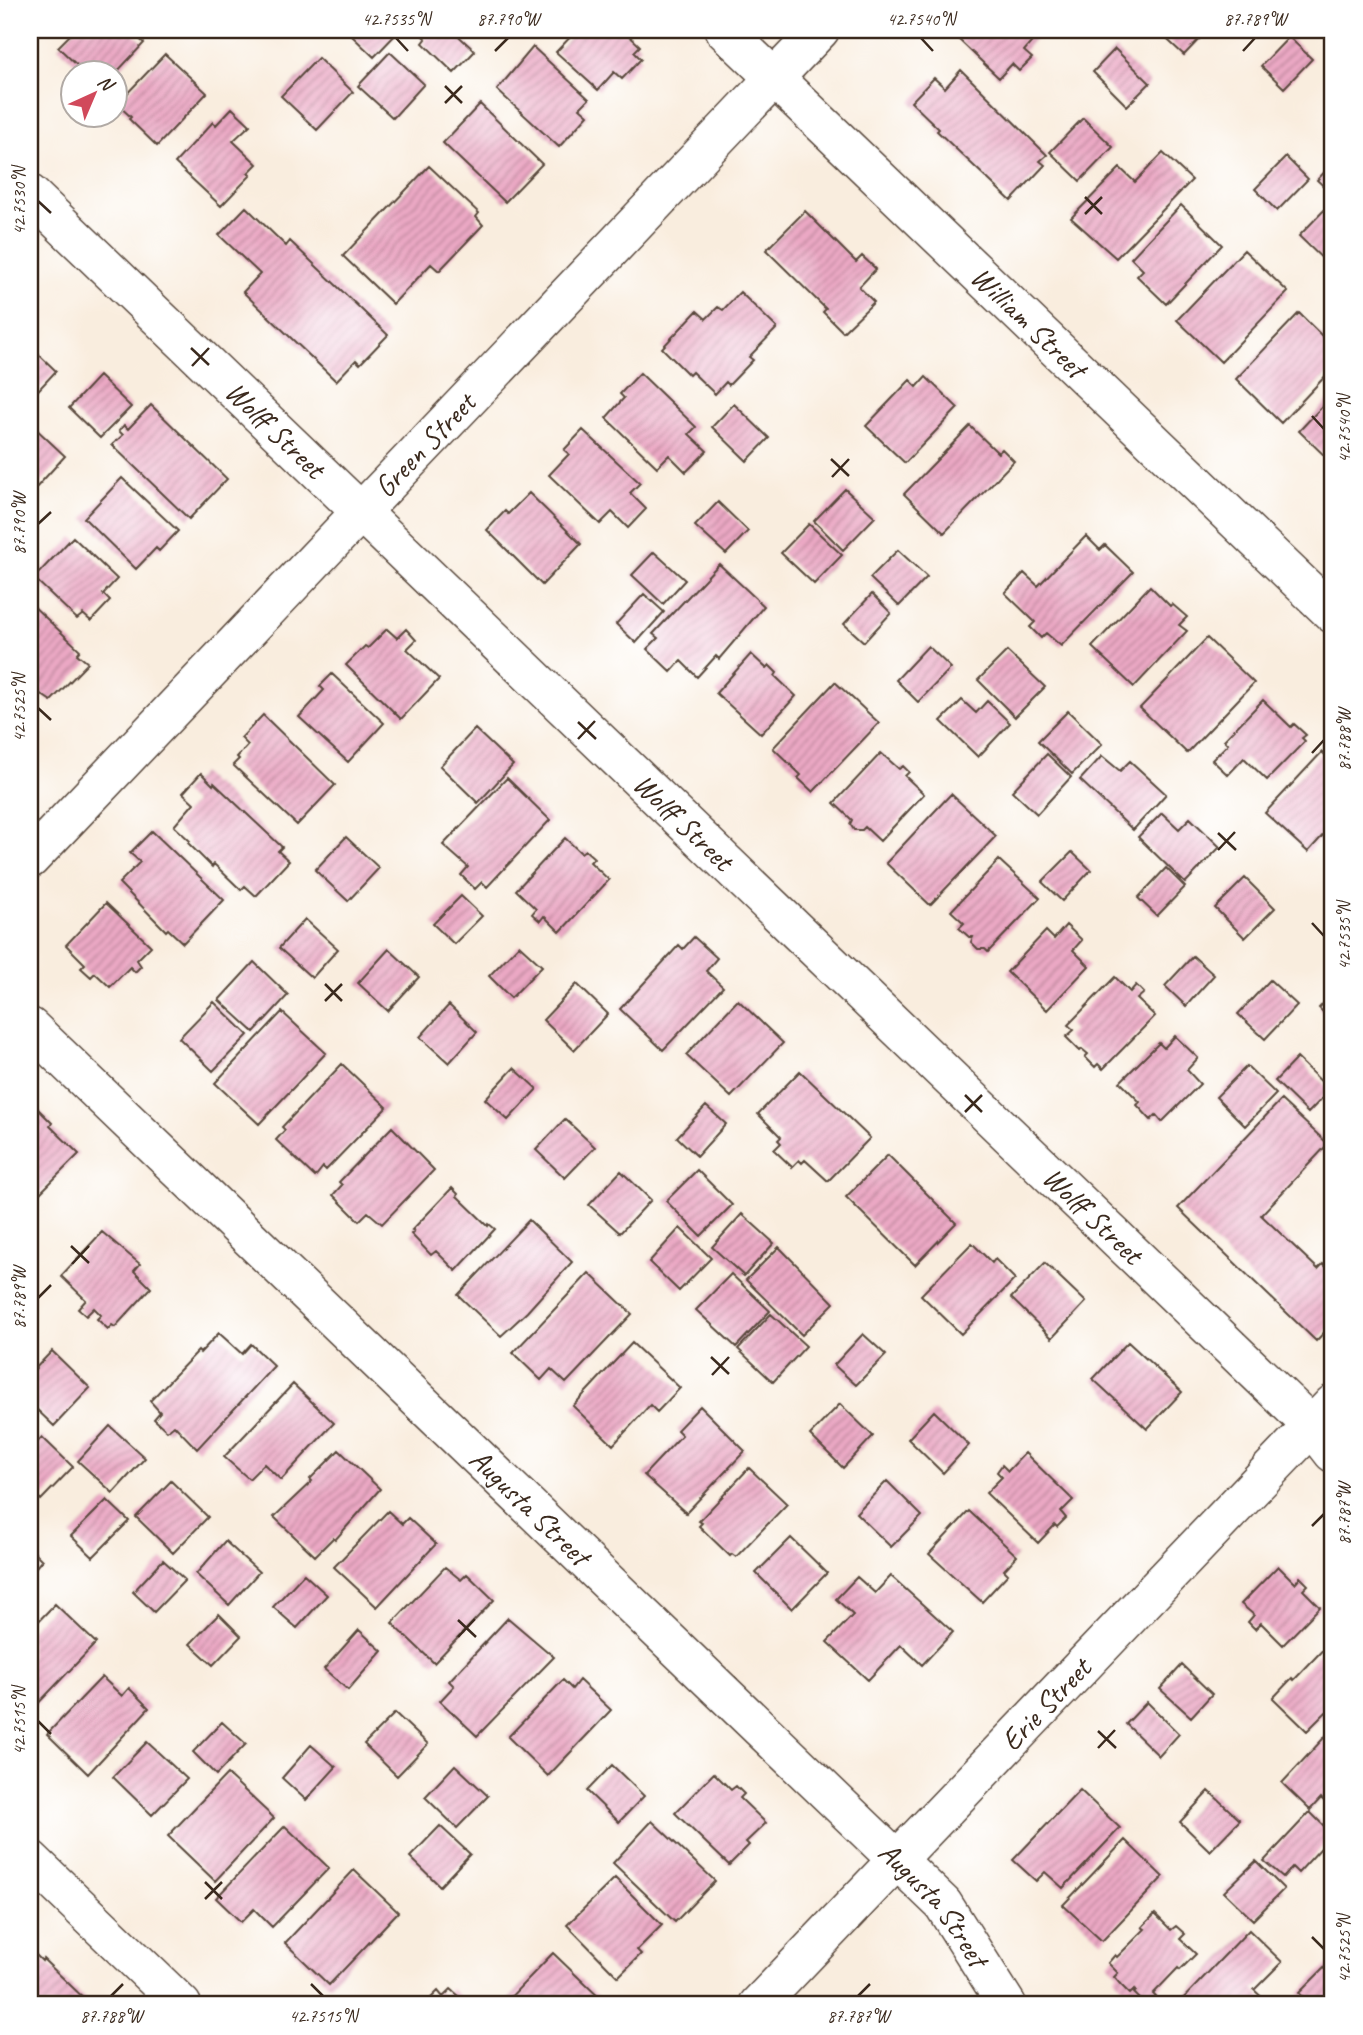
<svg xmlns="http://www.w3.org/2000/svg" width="1363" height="2035" font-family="Caveat,sans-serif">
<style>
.building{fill:url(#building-hatch)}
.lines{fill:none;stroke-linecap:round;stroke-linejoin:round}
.minor-casing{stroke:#58473b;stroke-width:41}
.minor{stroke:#fff;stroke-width:38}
.ticks{fill:none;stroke:#3b2a1e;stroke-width:2.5}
.labels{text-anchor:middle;stroke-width:5;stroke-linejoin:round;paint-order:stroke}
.street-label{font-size:30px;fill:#3b2a1e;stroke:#fff}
.neatline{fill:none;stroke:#3b2a1e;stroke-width:2.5}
.ticks-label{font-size:18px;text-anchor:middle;fill:#3b2a1e}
</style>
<defs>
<pattern id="building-hatch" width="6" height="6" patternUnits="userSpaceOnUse" patternTransform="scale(1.75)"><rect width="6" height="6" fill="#eba8c4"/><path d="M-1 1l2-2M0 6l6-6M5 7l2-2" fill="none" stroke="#c0899f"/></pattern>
</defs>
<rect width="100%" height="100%" fill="#fff"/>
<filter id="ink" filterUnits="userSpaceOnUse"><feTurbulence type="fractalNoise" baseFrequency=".0143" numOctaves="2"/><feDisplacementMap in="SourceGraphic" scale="14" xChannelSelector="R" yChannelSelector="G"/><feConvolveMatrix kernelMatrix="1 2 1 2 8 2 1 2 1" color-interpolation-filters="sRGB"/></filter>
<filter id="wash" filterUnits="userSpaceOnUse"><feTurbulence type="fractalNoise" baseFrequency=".00686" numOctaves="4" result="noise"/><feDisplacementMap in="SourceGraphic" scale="28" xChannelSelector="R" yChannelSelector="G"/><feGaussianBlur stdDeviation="1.57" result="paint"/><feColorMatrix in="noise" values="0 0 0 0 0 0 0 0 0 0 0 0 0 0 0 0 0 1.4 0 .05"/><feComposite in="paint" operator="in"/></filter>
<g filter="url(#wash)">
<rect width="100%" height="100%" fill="#f9edde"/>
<g id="blocks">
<path class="building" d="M75,30H129L144,43L115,74H92L84,66L81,69L58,47Z
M358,30H400L374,57L352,36Z
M417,30H452L475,51L454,73L423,43L426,39Z
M577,30H623L640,46L634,52L641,59L622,79L614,72L598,90L556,52Z
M963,30H1028L1036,37L1024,51L1032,58L1019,71L1012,64L999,78L956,37Z
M1157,30H1203L1206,32L1184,55Z
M1289,37L1312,59L1284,88L1261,66Z
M533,47L589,99L580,108L588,115L559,147L497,90Z
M1115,49L1150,83L1127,106L1093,72Z
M390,52L424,84L393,118L358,86Z
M165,54L207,93L157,146L129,119L131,117L117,104Z
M318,58L353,92L317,130L281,96Z
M961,70L1047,155L1040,161L1045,165L1011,201L937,131L939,129L911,102L934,78L945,88Z
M480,104L542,164L505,202L443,143Z
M232,108L250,125L233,141L257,164L248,173L251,175L221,206L175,163L213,122L216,125Z
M1083,118L1113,147L1080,181L1050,152Z
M1163,153L1192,180L1116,258L1071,218L1120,168L1135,182Z
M1286,157L1308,179L1277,211L1255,189Z
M1333,163V195L1317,180Z
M429,166L479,213L476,217L483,225L439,271L431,264L393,304L343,256Z
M1331,203L1333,205V269L1299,236Z
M1181,205L1222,245L1166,304L1137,276L1143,270L1131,258Z
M246,207L286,246L290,241L388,335L360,364L356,360L336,381L243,292L260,274L219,235Z
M805,211L856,262L862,256L876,269L859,287L874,302L843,332L823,312L826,309L766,250Z
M1244,250L1288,292L1221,362L1177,320Z
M740,292L777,328L749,357L753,360L729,385L726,382L715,394L692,372L689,375L662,348L697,311L706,319L718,307L723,310Z
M1299,313L1333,347V368L1281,423L1236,379Z
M30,346L56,371L30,399Z
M640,373L696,427L689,434L707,451L686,472L669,455L657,467L606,418L624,398L620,394Z
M99,376L131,407L100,438L69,408Z
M926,377L958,408L905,463L866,426L910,380L917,387Z
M1333,395V464L1299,431Z
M734,404L769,438L747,461L712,427Z
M151,405L227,479L189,519L112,445L123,435L119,431L124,425L128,429Z
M33,426L65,456L35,489L30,484V430Z
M970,426L998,453L1002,449L1014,461L944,533L904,494Z
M583,430L640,483L630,493L646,509L628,528L612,512L600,524L549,475L569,454L564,450Z
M122,478L178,531L159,551L156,548L136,569L84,518Z
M845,489L875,517L843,550L814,521Z
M529,493L581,544L542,585L487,530L505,511L508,514Z
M718,502L748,531L726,554L695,526Z
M809,524L842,555L814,584L781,553Z
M1086,536L1100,550L1105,545L1133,572L1061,646L1046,633L1041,638L1030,627L1035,622L1005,593L1024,573L1038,586Z
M73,537L117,579L103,594L110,601L91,621L83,614L77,619L34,578Z
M898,550L927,577L899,606L870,578Z
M654,552L685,580L663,604L632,575Z
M719,564L764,606L719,659L716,656L697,677L681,661L671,672L647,649L658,638L653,634Z
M1150,586L1170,606L1172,604L1187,617L1179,625L1187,631L1134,687L1092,647Z
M644,594L664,612L636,643L616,624Z
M872,594L891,613L864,642L844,624Z
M30,603L80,650L77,654L88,663L51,701L39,693L38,695L30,687Z
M387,629L397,638L406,629L416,640L407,649L439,679L401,719L346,665L365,646L368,648Z
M1207,638L1254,683L1187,753L1140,708Z
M928,646L951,668L918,702L896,680Z
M1007,651L1045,687L1015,717L978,680Z
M751,654L766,668L769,665L777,673L775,676L796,696L761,734L716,693Z
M332,674L384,723L348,762L299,717L324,690L320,686Z
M835,682L879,723L813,792L798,778L801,775L773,748Z
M962,700L976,713L987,701L1010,723L978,757L941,721Z
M1263,700L1291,727L1294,724L1306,735L1302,738L1305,741L1267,780L1244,758L1228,775L1212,760L1228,744L1224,740Z
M1068,711L1102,744L1072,774L1038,741Z
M263,715L335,785L297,825L233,765L239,759L237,757L248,745L241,738Z
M475,729L513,765L478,803L440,766Z
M1322,752L1333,762V824L1308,852L1265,813Z
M881,753L899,769L903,766L909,772L905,776L924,794L880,841L865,827L862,830H854L850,824L852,820L834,803Z
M1047,754L1071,777L1037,814L1012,791Z
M1102,756L1120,771L1130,761L1166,794L1133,830L1080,780Z
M201,773L213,785L214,783L282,847L278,851L289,861L256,896L245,886L241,890L214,864L212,867L188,843L190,841L174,826L194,803L183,793Z
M507,778L550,820L487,887L482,882L475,889L461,875L468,867L443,845Z
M951,794L996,836L930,905L886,863Z
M1162,813L1179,829L1190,818L1220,847L1185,883L1138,837Z
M152,831L224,900L183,943L168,929L166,931L119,883L140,862L130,853Z
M346,837L379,868L348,901L315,870Z
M565,838L581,853L585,850L594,858L590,862L609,880L560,932L544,916L540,921L532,914L536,909L516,890Z
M1072,852L1091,870L1062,901L1042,882Z
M999,860L1040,898L988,952L985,949H978L971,942L973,937H969L959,928L964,923L951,911Z
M1166,868L1185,887L1157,916L1138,898Z
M1245,878L1275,908L1245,938L1215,908Z
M461,896L482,916L454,944L433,924Z
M106,903L151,946L137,960L141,966L135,972L130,967L110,987L95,973L91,977L81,968L85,964L66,945Z
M305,919L338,949L312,978L279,948Z
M1066,925L1082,940L1073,950L1089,966L1047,1010L1007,972L1046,931L1054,939Z
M694,937L717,958L706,971L723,987L663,1050L620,1009L679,945L683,949Z
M519,945L542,966L511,998L489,976Z
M389,949L419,977L388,1011L358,983Z
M1193,956L1214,975L1186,1006L1165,986Z
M254,962L288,995L254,1032L219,1000Z
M1115,977L1130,992L1136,985L1144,993L1137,999L1155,1016L1103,1069L1098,1064L1095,1067L1085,1057L1088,1054L1082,1049L1080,1051L1066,1037L1074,1030L1068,1025Z
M1270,980L1297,1005L1265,1039L1238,1014Z
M577,984L608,1014L574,1050L543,1020Z
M1333,993V1022L1319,1008Z
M738,1000L783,1043L731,1097L686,1055Z
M214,1002L248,1035L213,1071L179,1038Z
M449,1005L477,1032L449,1063L420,1037Z
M282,1012L326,1053L259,1124L215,1083Z
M1175,1036L1198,1058L1187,1070L1200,1084L1162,1122L1156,1115L1151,1120L1137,1105L1140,1102L1120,1082L1159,1043L1164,1048Z
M1297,1058L1330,1090L1308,1113L1275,1081Z
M342,1064L387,1107L326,1170L323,1167L315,1177L276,1140L285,1130L282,1127Z
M1247,1066L1276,1094L1245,1126L1216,1097Z
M514,1068L537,1089L508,1120L485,1099Z
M800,1071L870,1138L828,1181L805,1160L802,1163L799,1160L792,1167L774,1150L781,1143L778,1140L781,1137L758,1114Z
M1281,1100L1328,1144L1261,1215L1318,1269L1323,1264L1333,1273V1323L1316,1341L1178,1208Z
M30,1101L52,1123L50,1126L79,1154L38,1195L30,1187Z
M706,1106L726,1124L697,1156L677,1137Z
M565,1119L595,1147L565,1178L536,1150Z
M392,1127L434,1170L382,1224L368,1212L359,1221L333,1195L342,1185L339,1182Z
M888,1155L956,1223L915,1265L846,1197Z
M697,1170L732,1205L701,1236L666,1201Z
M621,1171L651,1200L620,1233L589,1205Z
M452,1188L458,1194L457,1196L488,1226L489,1224L495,1229L456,1271L436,1251L431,1255L411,1234L414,1231L412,1230Z
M742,1214L774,1243L744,1276L712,1247Z
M529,1220L572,1262L527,1312L501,1336L458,1295Z
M680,1228L711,1258L679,1291L649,1262Z
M102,1232L140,1264L134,1271L151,1288L115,1327L112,1325L108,1329L97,1319L101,1315L94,1308L86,1316L78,1309L86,1300L61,1276Z
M972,1243L992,1263L995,1259L1015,1279L961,1334L921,1295Z
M779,1247L834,1303L802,1335L746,1280Z
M1045,1263L1086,1302L1052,1338L1011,1298Z
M589,1273L632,1314L566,1383L551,1369L541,1380L513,1353Z
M731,1274L770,1311L736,1347L696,1310Z
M771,1314L806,1346L773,1382L738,1349Z
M219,1333L242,1354L251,1344L274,1366L197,1449L174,1425L167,1431L154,1419L160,1412L150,1401L198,1351L200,1353Z
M863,1334L886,1355L856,1385L834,1365Z
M1128,1342L1182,1392L1147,1429L1093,1379Z
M632,1343L680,1388L657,1412L650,1405L613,1445L573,1406Z
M52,1351L90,1388L54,1426L30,1403V1374Z
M293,1384L334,1423L281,1480L264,1464L249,1479L224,1457Z
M840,1404L873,1436L843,1468L810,1435Z
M700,1406L745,1451L686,1513L644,1475L682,1435L677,1430Z
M934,1411L969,1445L943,1473L908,1439Z
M110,1426L145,1458L113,1493L78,1461Z
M42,1437L73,1467L41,1500L30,1489V1450Z
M339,1450L380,1489L335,1540L333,1538L315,1556L274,1517L312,1481L310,1479Z
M1025,1453L1073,1500L1061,1512L1066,1518L1057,1527L1055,1525L1038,1543L986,1493L1002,1477L997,1472L1002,1465L1008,1471Z
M749,1468L787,1504L736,1557L732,1554L730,1556L699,1526L702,1523L699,1521Z
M171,1481L208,1517L173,1553L136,1517Z
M887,1481L922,1516L891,1547L856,1513Z
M107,1500L129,1521L93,1557L71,1536Z
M388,1511L402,1524L408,1518L436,1544L377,1607L334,1567Z
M969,1511L1017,1556L1004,1570L1008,1574L982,1602L929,1554Z
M791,1538L827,1573L792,1609L756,1573Z
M225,1541L259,1572L229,1605L196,1574Z
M30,1548L42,1560L30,1574Z
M163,1560L185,1580L154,1612L133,1592Z
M1278,1566L1295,1583L1300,1577L1308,1585L1303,1590L1320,1607L1283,1645L1261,1623L1255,1629L1248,1622L1254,1615L1241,1604Z
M445,1567L461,1580L467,1574L494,1600L434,1663L392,1623Z
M304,1574L327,1595L297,1628L273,1607Z
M891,1576L953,1632L922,1665L901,1645L868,1680L827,1642L853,1615L836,1599L857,1577L875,1593Z
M55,1604L96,1643L30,1712V1630Z
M219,1614L241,1636L213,1665L190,1644Z
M508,1618L554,1657L477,1736L440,1701L454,1686L449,1681Z
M359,1630L382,1651L348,1690L324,1669Z
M1333,1639V1713L1331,1716L1326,1712L1307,1731L1273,1698L1292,1678L1294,1680Z
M1182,1665L1212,1694L1191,1717L1160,1689Z
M102,1677L122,1696L129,1688L149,1708L88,1774L47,1734Z
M563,1680L572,1689L579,1680L611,1710L548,1776L508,1737Z
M1147,1702L1179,1734L1159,1756L1126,1724Z
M395,1713L428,1744L397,1776L364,1744Z
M222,1722L246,1744L216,1775L193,1752Z
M1333,1728V1800L1328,1805L1321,1798L1310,1810L1282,1783Z
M147,1742L187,1779L152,1815L113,1777Z
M311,1745L336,1767L306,1800L282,1778Z
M455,1765L488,1796L457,1828L425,1797Z
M612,1765L644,1796L619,1822L587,1791Z
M714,1773L731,1790L736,1786L744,1794L740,1798L766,1823L746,1842L749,1845L729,1865L675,1813Z
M227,1774L274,1818L215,1881L168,1836Z
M1080,1790L1120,1828L1063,1888L1045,1872L1036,1881L1013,1860Z
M1209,1791L1240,1820L1210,1851L1180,1822Z
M1310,1812L1333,1835L1298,1873L1292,1867L1283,1877L1264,1861Z
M652,1821L715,1881L675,1922L613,1863Z
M285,1826L329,1868L272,1927L254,1909L241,1922L216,1898Z
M440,1826L470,1854L440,1886L410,1857Z
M1125,1840L1163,1877L1102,1941L1063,1905Z
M1256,1861L1284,1889L1253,1920L1224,1892Z
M354,1870L398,1912L329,1985L285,1943Z
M615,1878L662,1925L637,1950L641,1954L618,1977L567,1925Z
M1155,1914L1171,1930L1176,1926L1185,1934L1180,1939L1196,1954L1180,1970L1178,1968L1153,1994L1156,1997L1146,2005L1134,1993L1136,1991L1135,1989L1130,1994L1121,1985L1114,1977L1118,1973L1108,1963L1115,1955L1117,1957L1145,1929L1142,1927Z
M1249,1930L1282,1962L1254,1990L1267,2002L1264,2005H1177Z
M30,1949L42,1961L43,1959L91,2005H30Z
M553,1953L606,2004L605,2005H503Z
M1328,1964L1333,1969V2005H1312L1299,1993Z
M451,1989L469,2005H424L438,1991L443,1997Z"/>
</g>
</g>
<g filter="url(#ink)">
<use href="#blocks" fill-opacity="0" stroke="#58473b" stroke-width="2"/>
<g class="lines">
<defs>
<g id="minor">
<path id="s1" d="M724,30L1333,614"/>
<path id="s2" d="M30,194L1312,1426L1333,1453"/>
<path id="s3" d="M30,859L820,30"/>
<path id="s4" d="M30,1027L943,1904L1007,2005"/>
<path d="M30,1859L182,2005"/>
<path id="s5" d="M758,2005L1333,1404"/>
</g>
</defs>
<use href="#minor" class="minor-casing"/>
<use href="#minor" class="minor"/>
</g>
</g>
<path class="ticks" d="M396,38L408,51M921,38L933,51M495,51L508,38M1243,51L1255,38M445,86L462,103M445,103L462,86M1085,197L1102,214M38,201L51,213M1085,214L1102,197M191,348L209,365M192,366L209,348M1312,416L1324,429M831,459L849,476M832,477L849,459M38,524L51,512M38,708L51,720M578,722L596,739M578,739L595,721M1312,753L1324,740M1218,833L1236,850M1218,850L1235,832M1312,923L1324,936M325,984L342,1001M325,1001L342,984M965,1095L982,1112M965,1112L982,1095M71,1246L89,1263M72,1264L89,1246M38,1298L51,1285M711,1357L729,1374M712,1375L729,1357M1312,1526L1324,1514M458,1620L476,1637M458,1637L475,1619M38,1721L51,1734M1098,1731L1116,1748M1098,1748L1115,1730M205,1882L222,1899M205,1899L222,1882M1312,1937L1324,1949M311,1984L323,1996M111,1996L123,1984M858,1996L870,1984"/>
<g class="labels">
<g class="street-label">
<text dy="10" stroke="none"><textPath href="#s1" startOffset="422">William Street</textPath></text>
<text dy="10" stroke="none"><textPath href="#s2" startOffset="340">Wolff Street</textPath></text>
<text dy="10" stroke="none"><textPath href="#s3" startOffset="572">Green Street</textPath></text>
<text dy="10" stroke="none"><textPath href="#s2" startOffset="906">Wolff Street</textPath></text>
<text dy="10" stroke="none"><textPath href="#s2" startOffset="1474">Wolff Street</textPath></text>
<text dy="10" stroke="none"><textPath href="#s4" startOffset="693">Augusta Street</textPath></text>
<text dy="10" stroke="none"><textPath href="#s5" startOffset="416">Erie Street</textPath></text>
<text dy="10" stroke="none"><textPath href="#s4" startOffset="1260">Augusta Street</textPath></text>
</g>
</g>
<rect width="1363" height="2035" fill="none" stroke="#fff" stroke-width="77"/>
<g transform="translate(94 94) rotate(44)"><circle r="33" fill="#ffffff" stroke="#b1aaa5" stroke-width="2"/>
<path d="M0-5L12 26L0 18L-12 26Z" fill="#d1495b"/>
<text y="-10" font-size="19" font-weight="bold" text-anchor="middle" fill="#3b2a1e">N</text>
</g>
<rect x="38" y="38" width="1286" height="1958" class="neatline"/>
<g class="ticks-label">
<text x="396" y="25">42.7535°N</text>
<text x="508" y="25">87.790°W</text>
<text x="921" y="25">42.7540°N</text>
<text x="1255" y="25">87.789°W</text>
<text transform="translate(19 201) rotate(-90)" y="6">42.7530°N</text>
<text transform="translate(1344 429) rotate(-90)" y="6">42.7540°N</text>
<text transform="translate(19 524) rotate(-90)" y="6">87.790°W</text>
<text transform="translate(19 708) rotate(-90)" y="6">42.7525°N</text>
<text transform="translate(1344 740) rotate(-90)" y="6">87.788°W</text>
<text transform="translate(1344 936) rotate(-90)" y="6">42.7535°N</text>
<text transform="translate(19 1298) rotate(-90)" y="6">87.789°W</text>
<text transform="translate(1344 1514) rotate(-90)" y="6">87.787°W</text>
<text transform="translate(19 1721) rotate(-90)" y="6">42.7515°N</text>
<text transform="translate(1344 1949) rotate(-90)" y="6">42.7525°N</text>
<text x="111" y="2022">87.788°W</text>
<text x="323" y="2022">42.7515°N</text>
<text x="858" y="2022">87.787°W</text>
</g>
</svg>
